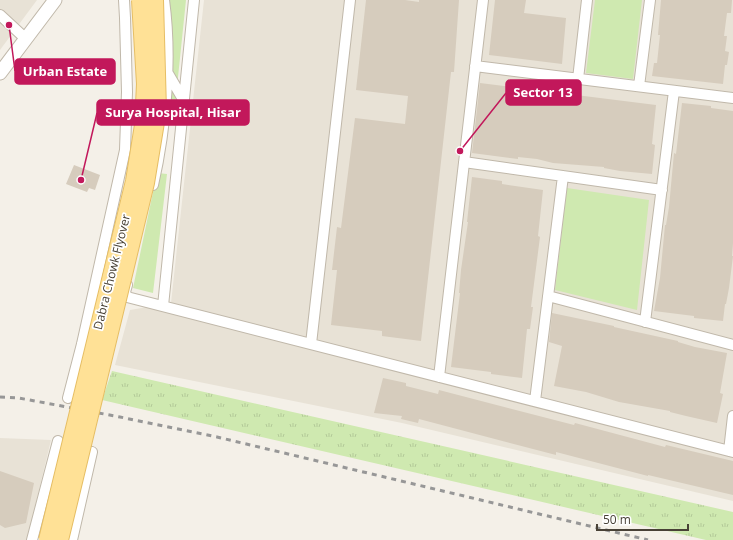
<svg xmlns="http://www.w3.org/2000/svg" width="733" height="540" font-family="'Open Sans',sans-serif">
<style>
.residential{fill:#e8e2d6}
.grass{fill:url(#grass-tufts)}
.park{fill:#cfe9b0}
.building{fill:#d6ccbd}
.lines{fill:none;stroke-linecap:round;stroke-linejoin:round}
.minor-casing{stroke:#c0b8aa;stroke-width:12}
.tertiary-casing{stroke:#c0b8aa;stroke-width:15}
.minor{stroke:#fff;stroke-width:10}
.tertiary{stroke:#fff;stroke-width:13}
.rail{stroke:#979797;stroke-width:3;stroke-dasharray:5 5;stroke-linecap:butt}
.primary-bridge-casing{stroke:#e6be64;stroke-width:18;stroke-linecap:butt}
.primary-bridge{stroke:#ffe196;stroke-width:16}
.labels{text-anchor:middle;stroke-width:3.5;stroke-linejoin:round;paint-order:stroke}
.street-label{font-size:12px;fill:#484136;stroke:#fff}
.leader{fill:none;stroke:#c2185b;stroke-width:1.5}
.callout-dot{fill:#c2185b;stroke:#fff;stroke-width:1.5}
.callout{fill:#c2185b;stroke:#c2185b;stroke-width:1.5}
.callout-label{font-size:13px;text-anchor:middle;font-weight:bold;fill:#fff}
</style>
<defs>
<pattern id="grass-tufts" width="24" height="20" patternUnits="userSpaceOnUse"><rect width="24" height="20" fill="#cfe9b0"/><path d="M3 7l-1-3M5 7V3M7 7l1-3M15 17l-1-3M17 17v-4M19 17l1-3" fill="none" stroke="#b3c998"/></pattern>
</defs>
<rect width="100%" height="100%" fill="#f4f0e8"/>
<path class="residential" d="M0,0H37L0,50Z
M204,0H733V501L402,423L115,365L130,310L171,303Z
M0,438L51,440L27,540H0Z"/>
<path class="grass" d="M112,371L733,512V540H706L102,400Z"/>
<path class="park" d="M167,0H186L175,106L170,105Z
M595,0H642L633,79L586,73Z
M157,173L167,174L153,293L133,288Z
M567,188L649,200L637,310L555,290Z"/>
<path class="building" d="M366,0H405L419,2V0H459L454,72H451L421,341L382,336V331L331,325L337,270H332L337,227L341,228L355,118L405,124L408,96L356,90Z
M495,0H526L524,13L566,18L562,64L489,55Z
M661,0H732L731,13H727L724,36H727L725,51L729,52L727,65H725L723,84L652,76L654,63H657L660,35H658Z
M480,83L656,105L652,144L655,145L652,174L620,171L604,168V167L553,163L537,159L518,157V159L472,153Z
M682,103L711,106V108L733,111V243L732,256H733L729,288L726,304H725L723,321L694,318V316L654,311L660,278L665,225H666L669,207L674,153L676,154Z
M74,165L100,175L95,190L89,188L87,192L66,184Z
M472,177L502,181V184L543,190L538,236L540,237L531,307H533L530,329H527L522,378L491,374V372L451,367L460,293H459L461,270L468,222H467Z
M552,313L614,326V327L678,341V342L695,347L727,353L720,393L723,394L717,423L686,416L670,412V411L619,402L586,392L554,386L562,346L549,342Z
M383,378L406,383V386L438,394L439,390L574,425L575,423L665,447L666,445L733,461V495L648,475V476L556,452V455L419,419L418,423L401,419L402,416L374,413Z
M0,471L34,483L26,523L5,528L0,525Z"/>
<g class="lines">
<defs>
<path id="minor" d="M0,15L26,39
M475,66L733,98
M166,70L184,101
M578,79L587,0
M639,86L650,0
M464,162L662,190
M153,185C166,128 172,58 164,0
M127,285L125,292L127,297L733,452
M548,296L733,345
M163,306L194,0
M645,322L674,91
M311,344L350,0
M439,377L483,0
M68,398L82,344L125,150L127,92L125,18L124,0
M535,401L563,176
M729,451L733,416
M32,540L58,441
M72,540L92,452"/>
<path id="tertiary" d="M0,73L55,0"/>
</defs>
<use href="#minor" class="minor-casing"/>
<use href="#tertiary" class="tertiary-casing"/>
<use href="#minor" class="minor"/>
<use href="#tertiary" class="tertiary"/>
<path class="rail" d="M0,397L19,398L120,417L217,437L648,540"/>
<defs>
<path id="primary-bridge" d="M47,540L134,181L143,125L145,84L140,0
M60,540L146,183L158,110L155,0"/>
</defs>
<use href="#primary-bridge" class="primary-bridge-casing"/>
<use href="#primary-bridge" class="primary-bridge"/>
</g>
<g class="labels">
<g class="street-label">
<text transform="translate(112 272) rotate(-76)" y="4">Dabra Chowk Flyover</text>
</g>
</g>
<path class="leader" d="M9 25L15 71M460 151L506 93M81 180L97 113"/>
<g class="callout-dot">
<circle cx="9" cy="25" r="4"/>
<circle cx="460" cy="151" r="4"/>
<circle cx="81" cy="180" r="4"/>
</g>
<g class="callout">
<rect x="15" y="59" width="100" height="25" rx="4"/>
<rect x="506" y="80" width="75" height="25" rx="4"/>
<rect x="97" y="100" width="152" height="25" rx="4"/>
</g>
<g class="callout-label">
<text x="65" y="76">Urban Estate</text>
<text x="543" y="97">Sector 13</text>
<text x="173" y="117">Surya Hospital, Hisar</text>
</g>
<path d="M597 524v6h91v-6" fill="none" stroke="#484136" stroke-width="2"/>
<text x="603" y="524" font-size="12" fill="#484136" stroke="#ffffff" stroke-width="3" paint-order="stroke">50 m</text>
</svg>
